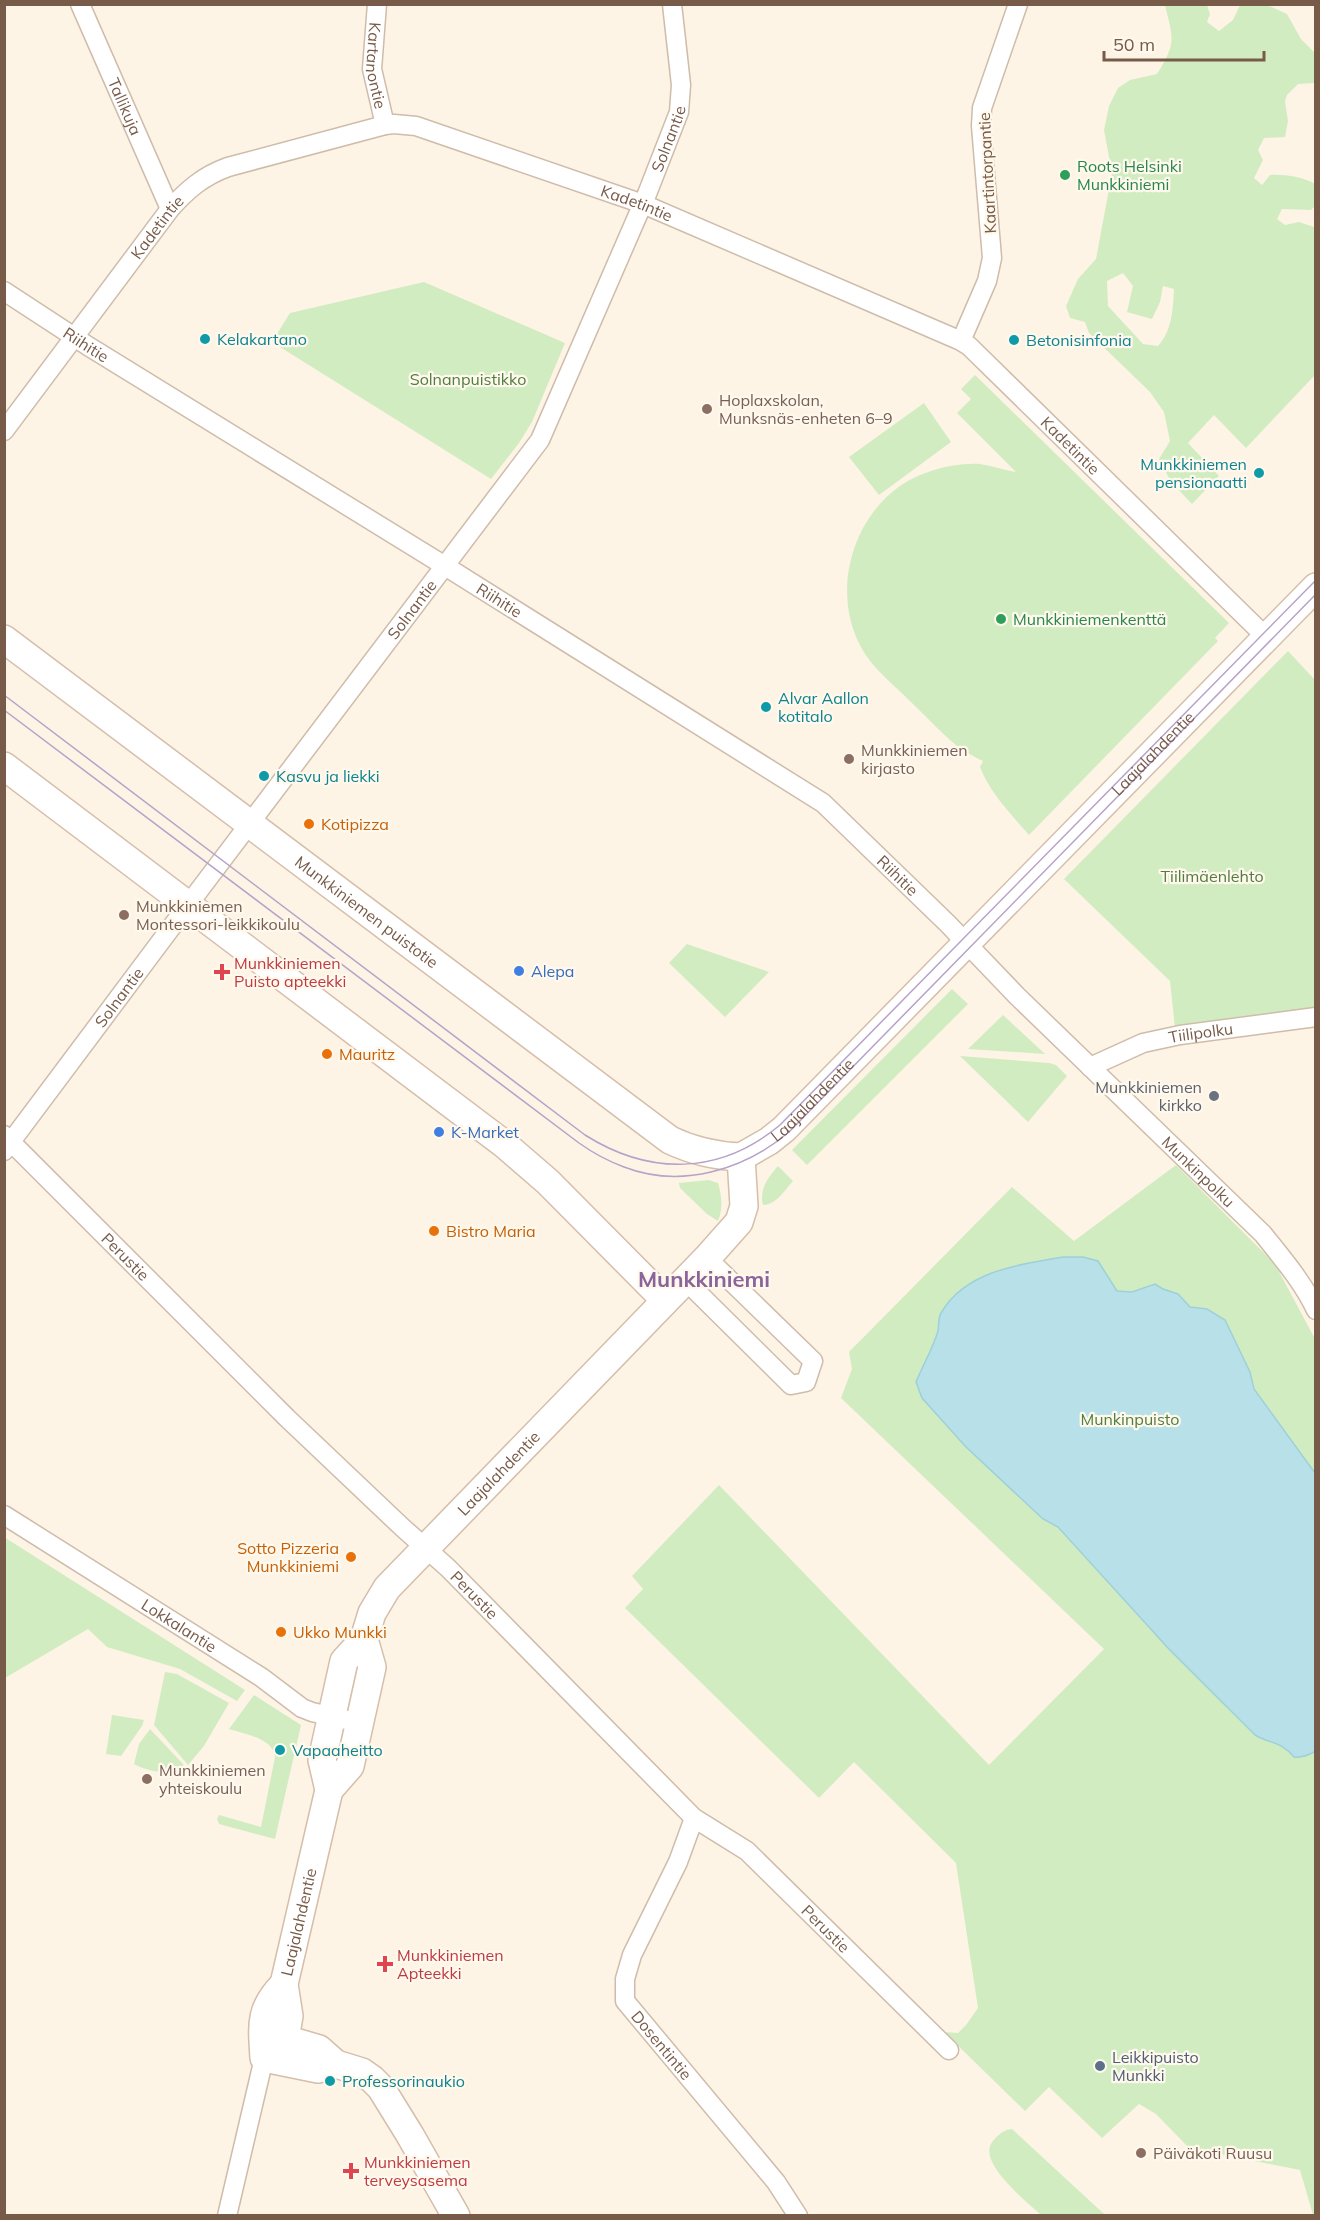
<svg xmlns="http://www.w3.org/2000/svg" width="1320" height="2220" font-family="Mulish,sans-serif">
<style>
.green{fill:#d2ecc2;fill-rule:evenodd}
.water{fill:#b8e0e8;stroke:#9ed0da;stroke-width:1.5}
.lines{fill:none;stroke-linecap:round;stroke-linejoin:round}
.street-casing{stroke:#cfbcaa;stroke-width:21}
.secondary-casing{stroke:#d5beaa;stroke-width:30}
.street{stroke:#fff;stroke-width:18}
.secondary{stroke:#fff;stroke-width:27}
.tram{stroke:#b7a2c8;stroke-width:1.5}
.leisure-dot{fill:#2e9e5b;stroke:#fff8ec;stroke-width:2}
.culture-dot{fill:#0f9aa8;stroke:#fff8ec;stroke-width:2}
.education-dot{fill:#8d6e63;stroke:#fff8ec;stroke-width:2}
.food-dot{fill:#e8710a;stroke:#fff8ec;stroke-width:2}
.shop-dot{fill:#3f7fe0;stroke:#fff8ec;stroke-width:2}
.health-dot{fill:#e0444e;stroke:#fff8ec;stroke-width:2}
.worship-dot{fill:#6b7280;stroke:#fff8ec;stroke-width:2}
.service-dot{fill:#5c6f8a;stroke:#fff8ec;stroke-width:2}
.labels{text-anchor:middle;stroke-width:4.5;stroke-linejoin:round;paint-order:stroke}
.street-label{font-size:16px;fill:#785a48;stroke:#fff8ec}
.leisure-label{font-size:16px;fill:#27864d;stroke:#fff8ec;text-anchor:start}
.culture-label{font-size:16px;fill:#0d838f;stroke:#fff8ec;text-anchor:start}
.park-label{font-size:16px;fill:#517e40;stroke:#fff8ec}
.education-label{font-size:16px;fill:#785e54;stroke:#fff8ec;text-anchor:start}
.food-label{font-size:16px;fill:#c56008;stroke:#fff8ec;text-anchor:start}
.health-label{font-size:16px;fill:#be3a42;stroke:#fff8ec;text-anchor:start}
.shop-label{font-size:16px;fill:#366cbe;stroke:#fff8ec;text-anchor:start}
.worship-label{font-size:16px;fill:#5b616d;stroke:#fff8ec;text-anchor:end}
.service-label{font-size:16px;fill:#4e5e75;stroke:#fff8ec;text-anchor:start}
.district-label{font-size:22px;font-weight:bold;fill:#8a649b;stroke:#fff8ec}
</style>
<rect width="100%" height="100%" fill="#fdf4e5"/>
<path class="green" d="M1165,5H1207L1210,14L1207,22L1219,31L1233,20L1240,5H1267L1287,14L1301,39L1315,53V83L1298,84L1287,95L1285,101L1288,121L1285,137L1264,138L1258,150L1263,160L1254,178L1262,185L1270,175C1283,174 1304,177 1315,184V206L1311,210L1282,209L1277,219L1285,225L1299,222L1314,227L1315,229V375L1246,448L1214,415L1188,443L1219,476L1192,504L1171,482L1159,459L1170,441L1164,412L1150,392L1089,333L1085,322L1070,318L1066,306L1078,279L1096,259L1112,173L1104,130L1109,106L1118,88L1130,80L1157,74C1177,42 1173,39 1165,5ZM1123,273L1133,286L1127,312L1152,319L1160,302L1163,286L1174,289C1173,309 1172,331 1158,346L1143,344L1108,306L1107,281Z
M424,282L565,343L532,422L519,443L491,479L272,342L290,313Z
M975,375L1229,623L1215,638L1218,641L1029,835C1011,814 990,793 980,767L983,761C973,756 964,752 956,745C942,734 929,719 916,707C898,688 873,670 861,647C826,583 860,492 931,471C946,466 964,463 980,464C992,466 1004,470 1016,472L957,413L971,399L961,389Z
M924,403L951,442L879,495L849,457Z
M1288,651L1315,680V1008L1175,1028L1170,981L1064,879Z
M687,944L769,972L725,1017L669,963Z
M952,989L968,1004L807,1165L792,1150Z
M1003,1015L1045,1054L968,1049Z
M960,1056L1049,1063L1056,1065L1067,1076L1028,1122Z
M1176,1165L1275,1264L1315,1339V2215H1313L1300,2170L1189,2148L1156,2114L1139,2104L1102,2138L1049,2087L1025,2111L944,2032L958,2033L966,2025L978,2008L956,1863L854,1762L819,1798L625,1608L643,1589L632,1576L719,1485L989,1765L1104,1649L841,1398L852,1369L849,1352L1012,1187L1074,1241Z
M778,1166L793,1181C785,1190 776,1205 763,1205C759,1190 768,1177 778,1166Z
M709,1180L718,1183C722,1196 723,1209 718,1221L707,1214L680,1188L679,1183Z
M4,1537L245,1690L237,1701L180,1669L107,1647L88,1629L5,1678Z
M165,1672L177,1674L229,1703L204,1746L188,1765L154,1725Z
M254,1695L301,1725L275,1839L219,1824L217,1819L219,1815L261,1827L275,1757C273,1738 244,1734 229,1729Z
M112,1715L144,1720L142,1726L121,1756L106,1754Z
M150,1729L183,1764L185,1769C170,1775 148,1772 134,1764L139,1744Z
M1012,2129L1103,2213L1106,2215H1041C1027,2202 975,2161 993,2141C999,2134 1003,2130 1012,2129Z"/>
<path class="water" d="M1063,1257H1083L1098,1261L1117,1291L1132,1292L1155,1284L1163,1289L1178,1294L1190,1307L1207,1309L1225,1320L1250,1372L1254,1389L1315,1473L1316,1751C1309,1755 1302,1758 1294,1757C1281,1741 1270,1744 1255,1735L1168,1648L1058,1527L1043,1519L966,1447L922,1398L916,1382C923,1365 933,1348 938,1331C939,1325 938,1318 941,1313C965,1271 1020,1264 1063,1257Z"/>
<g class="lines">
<defs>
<g id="street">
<path id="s1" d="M80,4L170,209"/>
<path id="s2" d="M377,4L372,69L385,125"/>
<path id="s3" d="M4,291L88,346L445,566L823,803L948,924L1017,996L1263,1234C1282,1258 1303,1282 1316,1310"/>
<path d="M961,341L987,281L992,258L981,126L982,108L1018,4"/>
<path id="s4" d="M4,431L170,209C187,190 203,176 228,167L385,125L394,124L416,126L643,204L961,341L969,346L1266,637"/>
<path id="s5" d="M1090,1067L1143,1043L1180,1035L1316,1017"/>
<path id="s6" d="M4,1135L287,1418L403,1528L448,1568L694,1818L747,1851L949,2050"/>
<path id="s7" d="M4,1151L188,905L540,440L647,194L679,112L681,85L672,4"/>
<path d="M685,1280L791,1385L806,1382L813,1361L707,1258"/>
<path id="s8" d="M4,1515L261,1677L302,1708L312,1712L360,1723"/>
<path id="s9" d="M694,1818L678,1862L632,1955L625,1979V2001L776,2182L798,2216"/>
<path d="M227,2216L264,2058L272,2050"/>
</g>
<g id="secondary">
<path id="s10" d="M4,639L670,1140C693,1151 716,1156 741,1157"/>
<path d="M4,766L504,1144L548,1182L665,1300"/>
<path id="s11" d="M741,1157L769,1141L784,1129L1316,587"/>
<path d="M329,1790L350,1766L372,1667L364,1639"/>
<path d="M284,1984C259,2009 262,2025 264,2058L318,2069L336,2064"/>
<path id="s12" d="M456,2216L410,2135L381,2088L372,2079L362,2072L336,2064L319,2049L285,2039L289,2016L284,1984L329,1790L322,1760L344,1661L364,1639L372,1613L387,1588L707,1258L739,1222L744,1206L741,1157"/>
</g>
</defs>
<use href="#street" class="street-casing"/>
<use href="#secondary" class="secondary-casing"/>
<use href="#street" class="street"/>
<use href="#secondary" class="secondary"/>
<path class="tram" d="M4,695L585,1135C650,1176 720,1175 780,1125L1316,580
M4,710L579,1143C593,1153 608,1161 624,1167C681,1189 744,1170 789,1132L1316,594"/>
</g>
<g class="leisure-dot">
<circle cx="1065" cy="175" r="6"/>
<circle cx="1001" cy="619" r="6"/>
</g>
<g class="culture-dot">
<circle cx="205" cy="339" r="6"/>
<circle cx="1014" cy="340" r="6"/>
<circle cx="1259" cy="473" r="6"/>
<circle cx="766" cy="707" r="6"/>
<circle cx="264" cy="776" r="6"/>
<circle cx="280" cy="1750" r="6"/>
<circle cx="330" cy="2081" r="6"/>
</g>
<g class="education-dot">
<circle cx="707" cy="409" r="6"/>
<circle cx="849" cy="759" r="6"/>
<circle cx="124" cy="915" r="6"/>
<circle cx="147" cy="1779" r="6"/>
<circle cx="1141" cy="2153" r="6"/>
</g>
<g class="food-dot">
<circle cx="309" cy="824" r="6"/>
<circle cx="327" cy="1054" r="6"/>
<circle cx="434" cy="1231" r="6"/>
<circle cx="351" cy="1557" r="6"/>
<circle cx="281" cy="1632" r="6"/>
</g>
<g class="shop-dot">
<circle cx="519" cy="971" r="6"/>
<circle cx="439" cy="1132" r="6"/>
</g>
<g class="health-dot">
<path d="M219 963h6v6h6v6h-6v6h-6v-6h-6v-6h6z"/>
<path d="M382 1955h6v6h6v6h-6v6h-6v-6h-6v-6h6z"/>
<path d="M348 2162h6v6h6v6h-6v6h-6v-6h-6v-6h6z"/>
</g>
<circle class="worship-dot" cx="1214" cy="1096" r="6"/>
<circle class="service-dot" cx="1100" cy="2066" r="6"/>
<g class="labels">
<g class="street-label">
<text dy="6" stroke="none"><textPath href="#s2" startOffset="62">Kartanontie</textPath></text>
<text dy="6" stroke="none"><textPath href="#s1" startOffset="112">Tallikuja</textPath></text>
<text dy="6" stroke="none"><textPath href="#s7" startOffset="1218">Solnantie</textPath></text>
<text transform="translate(987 173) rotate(-93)" y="6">Kaartintorpantie</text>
<text dy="6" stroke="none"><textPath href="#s4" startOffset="777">Kadetintie</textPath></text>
<text dy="6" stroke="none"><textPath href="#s4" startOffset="255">Kadetintie</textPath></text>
<text dy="6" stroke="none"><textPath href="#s3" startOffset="98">Riihitie</textPath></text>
<text dy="6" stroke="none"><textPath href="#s4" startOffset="1281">Kadetintie</textPath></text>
<text dy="6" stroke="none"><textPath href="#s3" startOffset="584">Riihitie</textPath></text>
<text dy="6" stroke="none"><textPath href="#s7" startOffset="678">Solnantie</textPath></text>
<text dy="6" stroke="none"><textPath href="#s11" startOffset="578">Laajalahdentie</textPath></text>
<text dy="6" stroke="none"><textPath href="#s3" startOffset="1070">Riihitie</textPath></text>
<text dy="6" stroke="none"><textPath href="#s10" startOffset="454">Munkkiniemen puistotie</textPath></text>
<text dy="6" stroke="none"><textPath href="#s7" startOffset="192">Solnantie</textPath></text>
<text dy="6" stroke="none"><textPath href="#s5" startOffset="117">Tiilipolku</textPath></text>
<text dy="6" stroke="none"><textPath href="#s11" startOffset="92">Laajalahdentie</textPath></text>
<text dy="6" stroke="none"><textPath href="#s3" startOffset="1492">Munkinpolku</textPath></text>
<text dy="6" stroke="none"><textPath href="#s6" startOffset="172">Perustie</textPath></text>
<text dy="6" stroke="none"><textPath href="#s12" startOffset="892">Laajalahdentie</textPath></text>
<text dy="6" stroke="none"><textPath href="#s6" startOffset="658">Perustie</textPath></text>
<text dy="6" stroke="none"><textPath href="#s8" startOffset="207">Lokkalantie</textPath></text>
<text dy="6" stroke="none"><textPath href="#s12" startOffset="378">Laajalahdentie</textPath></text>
<text dy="6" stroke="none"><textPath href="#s6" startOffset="1144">Perustie</textPath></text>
<text dy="6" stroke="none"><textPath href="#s9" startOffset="255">Dosentintie</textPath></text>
</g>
<g class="leisure-label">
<text x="1077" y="172">Roots Helsinki<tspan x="1077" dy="18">Munkkiniemi</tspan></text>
<text x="1013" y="625">Munkkiniemenkenttä</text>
</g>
<g class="culture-label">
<text x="217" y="345">Kelakartano</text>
<text x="1026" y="346">Betonisinfonia</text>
<text x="1247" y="470" text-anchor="end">Munkkiniemen<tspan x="1247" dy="18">pensionaatti</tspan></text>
<text x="778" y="704">Alvar Aallon<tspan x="778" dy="18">kotitalo</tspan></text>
<text x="276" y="782">Kasvu ja liekki</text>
<text x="292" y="1756">Vapaaheitto</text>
<text x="342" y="2087">Professorinaukio</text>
</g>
<g class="park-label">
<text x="468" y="385">Solnanpuistikko</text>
<text x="1212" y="882">Tiilimäenlehto</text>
<text x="1130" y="1425">Munkinpuisto</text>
</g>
<g class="education-label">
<text x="719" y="406">Hoplaxskolan,<tspan x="719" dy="18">Munksnäs-enheten 6–9</tspan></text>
<text x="861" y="756">Munkkiniemen<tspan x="861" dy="18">kirjasto</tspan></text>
<text x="136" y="912">Munkkiniemen<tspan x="136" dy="18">Montessori-leikkikoulu</tspan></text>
<text x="159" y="1776">Munkkiniemen<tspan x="159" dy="18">yhteiskoulu</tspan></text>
<text x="1153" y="2159">Päiväkoti Ruusu</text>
</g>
<g class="food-label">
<text x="321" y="830">Kotipizza</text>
<text x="339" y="1060">Mauritz</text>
<text x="446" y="1237">Bistro Maria</text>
<text x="339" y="1554" text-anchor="end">Sotto Pizzeria<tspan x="339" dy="18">Munkkiniemi</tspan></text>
<text x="293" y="1638">Ukko Munkki</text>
</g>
<g class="health-label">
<text x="234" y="969">Munkkiniemen<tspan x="234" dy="18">Puisto apteekki</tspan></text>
<text x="397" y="1961">Munkkiniemen<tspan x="397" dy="18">Apteekki</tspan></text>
<text x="364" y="2168">Munkkiniemen<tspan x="364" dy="18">terveysasema</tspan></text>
</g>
<g class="shop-label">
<text x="531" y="977">Alepa</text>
<text x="451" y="1138">K-Market</text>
</g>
<g class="worship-label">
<text x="1202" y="1093">Munkkiniemen<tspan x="1202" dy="18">kirkko</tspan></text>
</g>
<g class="service-label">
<text x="1112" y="2063">Leikkipuisto<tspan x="1112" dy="18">Munkki</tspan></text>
</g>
<g class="district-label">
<text x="704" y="1287">Munkkiniemi</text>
</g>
</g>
<rect width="1320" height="2220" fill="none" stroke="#785a48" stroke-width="12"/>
<path d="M1104 51v9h160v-9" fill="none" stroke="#785a48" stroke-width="3"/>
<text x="1113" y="51" font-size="18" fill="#785a48" stroke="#fff8ec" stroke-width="4.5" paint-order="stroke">50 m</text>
</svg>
